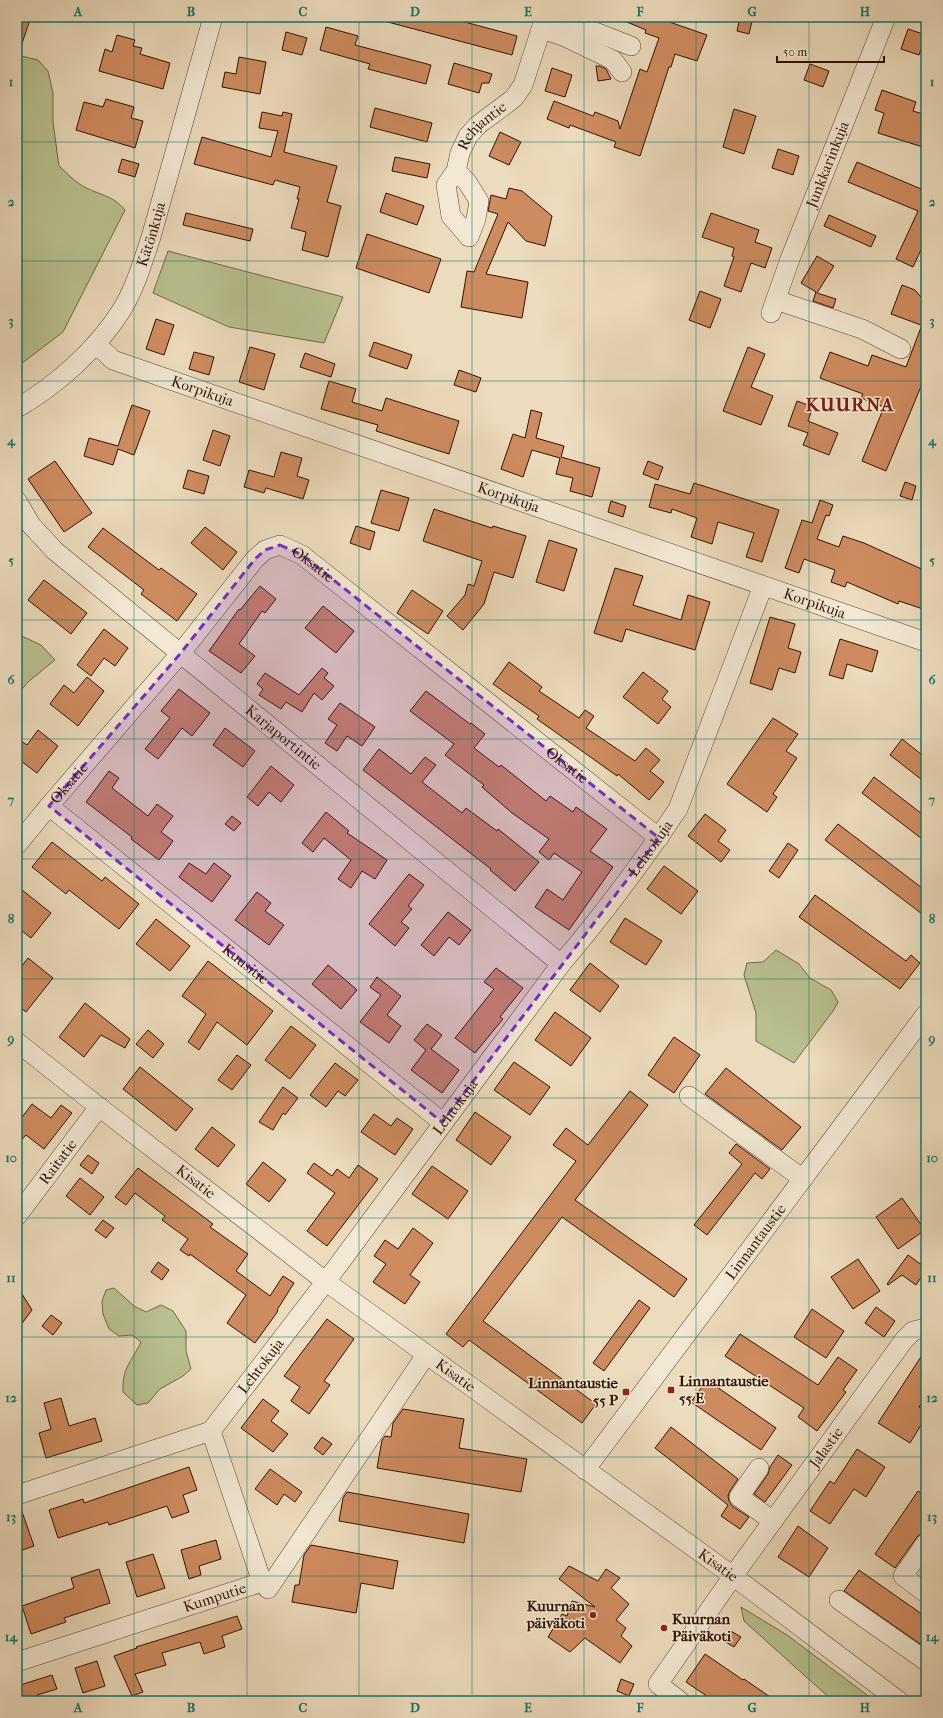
<svg xmlns="http://www.w3.org/2000/svg" width="943" height="1718" font-family="'IM FELL French Canon',serif">
<style>
.green{fill:#b9c08f;stroke:#756848}
.building{fill:#cf8b60;stroke:#311102}
.lines{fill:none;stroke-linecap:round;stroke-linejoin:round}
.minor-casing{stroke:#604430;stroke-width:20}
.minor{stroke:#f3e8d3;stroke-width:19}
.marked{fill:#7b2cbf;fill-opacity:0.2;stroke:#7b2cbf;stroke-width:3;stroke-dasharray:8 5;stroke-linejoin:round}
.grid{fill:none;stroke:#0f766e;stroke-width:1;stroke-opacity:0.55}
.poi-dot{fill:#8f2418;stroke:#f3e8d3;stroke-width:1.5}
.labels{text-anchor:middle;stroke-width:3;stroke-linejoin:round;paint-order:stroke}
.street-label{font-size:15px;fill:#311102;stroke:#f3e8d3}
.poi-label{font-size:15px;font-weight:bold;fill:#311102;stroke:#f3e8d3;text-anchor:start}
.district-label{font-size:19px;font-weight:bold;letter-spacing:1px;fill:#7a1f14;stroke:#f3e8d3}
.neatline{fill:none;stroke:#0f766e;stroke-width:1.5}
.grid-label{font-size:13px;text-anchor:middle;font-weight:bold;fill:#0f766e}
</style>
<rect width="100%" height="100%" fill="#ecdbbc"/>
<filter id="stains"><feTurbulence type="fractalNoise" baseFrequency=".005" numOctaves="4"/><feColorMatrix values="0 0 0 0 .2 0 0 0 0 .09 0 0 0 0 .02 0 0 0 .5 -.17"/></filter>
<radialGradient id="worn" r=".72"><stop offset=".6" stop-color="#630" stop-opacity="0"/><stop offset="1" stop-color="#630" stop-opacity=".3"/></radialGradient>
<path class="green" d="M17,55L38,60L48,71L53,93V122L59,166C66,172 73,180 81,185C97,195 112,194 125,210L63,332L17,367Z
M168,251L343,297L324,343L229,327L153,293Z
M17,634L41,645L55,660L28,682L17,695Z
M776,950L799,964L810,978L831,990L838,1002L833,1011L794,1063L756,1041V1013L744,975L747,963L763,962Z
M114,1288L134,1306L146,1312L161,1305L173,1311L186,1331V1351L191,1369L183,1376L160,1389L148,1403L137,1405L123,1392C122,1367 131,1363 141,1342L132,1335L119,1336L109,1329L103,1314L102,1301L106,1290Z
M741,1607L787,1635L875,1701H833L744,1621Z"/>
<path class="building" d="M17,17H31L19,52H17Z
M384,17H446L517,36L512,55L384,21Z
M615,17H655L707,35L697,61L675,54L671,67H669L640,156L614,147L616,142L570,125L569,128L547,119L554,101L593,116L595,112L618,121L620,129L640,69L647,72L659,38L645,33L646,30Z
M740,17H753L749,34L737,31Z
M326,27L358,36L355,45L431,65L426,84L368,69L370,64L320,50Z
M908,29L926,35L919,55L901,49Z
M286,32L307,38L302,55L282,50Z
M117,35L135,40L133,46L142,48L140,54L170,63L163,89L99,71L105,49L112,52Z
M239,57L266,62L260,94L222,87L225,72L236,74Z
M454,63L492,74L489,83H482L479,93L448,84Z
M810,64L829,71L823,87L804,80Z
M596,66H600L606,69L611,79L598,81Z
M552,68L572,75L565,97L545,91Z
M882,90L916,102L913,111L926,115V148L878,133L884,113L875,110Z
M106,99L134,107L131,118L143,121L135,148L76,130L84,102L103,107Z
M375,108L432,123L427,142L370,127Z
M734,109L756,116L744,154L723,147Z
M262,112L282,116L283,112L292,114L284,152L337,166L327,202L341,206L328,257L302,250L306,232L291,228L299,199H297L300,187L275,180L273,185L194,164L202,137L271,157L278,131L259,128Z
M500,132L521,142L509,165L489,156Z
M778,149L799,156L793,175L772,168Z
M395,157L430,164L427,178L392,171Z
M122,159L139,164L135,177L118,172Z
M857,162L926,191V239L913,267L896,259L918,211L848,182Z
M509,188L522,191L552,216L545,246L526,241L508,222L486,274L528,282L522,318L461,307L467,271L474,272L498,214L488,211L491,195L506,199Z
M386,193L424,206L417,225L380,212Z
M186,213L253,229L250,241L183,225Z
M711,213L759,230L755,242L772,248L765,268L751,263L741,292L724,286L734,257L732,256L734,248L702,237Z
M829,215L876,236L871,247L824,226Z
M367,234L441,259L429,293L356,268Z
M817,256L834,266L817,293L836,299L833,308L813,301L816,292L801,283Z
M902,285L915,290L926,303V311L921,325L891,314Z
M700,291L721,299L710,328L689,320Z
M926,314V386L922,384L886,471L862,461L884,407L861,398L863,394L820,378L830,352L868,366L872,355L906,367Z
M156,319L174,325L164,355L146,349Z
M374,342L412,355L407,369L369,356Z
M250,347L275,354L264,390L239,382Z
M748,347L765,354L751,387L773,396L761,425L723,411Z
M194,352L214,357L209,375L189,369Z
M305,353L335,364L331,377L300,367Z
M459,370L481,378L476,392L454,385Z
M329,381L356,389L352,402L382,411L386,398L459,421L449,454L376,431L378,425L321,409Z
M797,401L813,407L808,421L838,433L829,455L803,445L808,433L788,426Z
M132,405L150,411L134,455L118,449L113,465L84,456L89,438L118,446Z
M531,410L542,413L536,438L564,446L561,457L600,468L592,497L570,491L573,478L556,474L560,458L532,450L523,477L501,469L513,434L525,438Z
M213,430L230,436L220,466L203,460Z
M281,452L302,458L297,476L309,480L303,499L266,488L264,493L244,487L249,470L274,477Z
M55,461L92,513L64,532L28,479Z
M648,461L663,467L658,480L643,474Z
M188,470L209,476L204,494L183,488Z
M905,482L916,486L912,500L900,496Z
M694,483L779,510L762,562L746,557L754,533L718,522L712,544L691,537L697,518L672,509L671,513L649,507L655,484L690,494Z
M381,490L409,498L399,531L371,523Z
M820,500L833,505L829,516L826,515L817,539L839,547L843,536L864,543L926,571V610L899,601L898,604L847,582L845,587L831,582L835,570L804,559L799,573L785,568L802,520L812,523Z
M611,501L626,506L623,517L608,512Z
M434,509L492,528L493,526L526,536L513,578L494,572L484,604L463,630L447,616L465,595L468,584L474,586L482,561L423,541Z
M356,526L375,532L370,550L350,543Z
M205,527L237,552L223,570L191,543Z
M103,528L159,570L161,568L197,594L177,621L141,594L144,590L88,547Z
M549,540L577,549L564,591L536,582Z
M615,568L643,576L633,605L681,620L688,595L710,602L695,650L626,629L622,642L594,633Z
M44,580L87,613L71,634L28,600Z
M260,586L276,599L265,613L262,611L239,644L255,656L241,673L209,651L239,609L240,610Z
M412,590L443,611L428,634L397,613Z
M323,606L354,631L336,653L305,628Z
M770,617L795,624L788,648L801,652L795,673L779,668L772,690L750,683Z
M104,629L128,648L115,666L104,658L91,676L77,665Z
M840,639L878,651L872,672L847,664L843,679L829,675Z
M509,662L542,687L539,691L579,718L585,710L594,716L586,728L635,761L646,748L660,760L650,771L664,782L649,800L618,774L617,776L537,719L539,716L493,684Z
M322,668L328,673L324,678L334,686L322,700L314,693L302,712L286,702L281,709L259,695L263,689L257,684L265,673L299,695Z
M643,672L668,691L662,699L671,707L658,724L623,697Z
M87,677L104,691L78,726L50,704L64,685L74,693Z
M179,689L210,713L192,736L182,728L158,759L145,749L170,718L161,711Z
M426,691L470,724L471,723L485,734L474,748L499,767L501,765L546,801L550,796L573,812L576,807L607,829L590,851L613,867L569,930L535,907L547,889L563,900L582,872L554,853L549,860L539,852L549,839L512,813L482,787L484,785L445,755L454,744L410,711Z
M340,703L375,727L362,746L347,736L337,751L325,743L337,725L328,719Z
M773,718L798,734L786,751L797,758L773,794L777,797L767,812L727,784Z
M225,728L255,751L243,767L213,745Z
M38,730L58,746L37,773L17,758V738L27,745Z
M902,739L926,758V783L890,755Z
M379,749L411,774L425,757L436,765L422,782L462,813L466,808L497,831L498,829L539,862L515,891L490,870L491,869L363,770Z
M271,766L294,785L281,802L269,792L258,806L247,797Z
M109,771L119,778L112,788L148,816L157,804L173,816L161,832L173,841L159,860L131,839L132,837L86,802Z
M874,777L926,817V842L862,793Z
M326,812L349,831L347,833L387,860L375,879L362,871L351,888L338,879L351,860L324,838L313,852L302,843Z
M705,814L726,830L718,841L730,850L721,862L688,836Z
M232,816L241,823L234,831L225,824Z
M838,824L926,891V917L825,840Z
M52,842L102,881L105,877L139,904L119,929L69,890L66,894L32,867Z
M788,843L798,850L779,878L769,871Z
M189,863L206,874L214,863L231,876L212,902L179,877Z
M664,866L698,891L681,914L647,889Z
M409,874L424,885L408,906L412,909L401,922L409,928L395,946L369,924Z
M17,886L51,913L31,938L17,927Z
M257,892L271,903L265,911L284,925L269,945L235,920Z
M815,895L906,961L911,955L920,963L900,989L799,917Z
M448,912L471,930L459,945L449,937L434,956L421,945Z
M625,918L662,941L646,965L610,942Z
M156,919L190,946L170,971L136,944Z
M28,958L53,978L26,1012L17,1005V972Z
M208,961L273,1011L247,1045L217,1022L199,1050L188,1042L206,1014L182,996Z
M590,963L619,986L600,1012L570,990Z
M328,965L357,990L341,1009L312,984Z
M496,968L523,988L500,1017L503,1019L475,1053L455,1038L494,989L484,982Z
M377,977L401,996L387,1015L401,1026L389,1043L360,1022L381,995L370,987Z
M85,1003L130,1039L125,1048L101,1035L84,1057L59,1037Z
M555,1012L591,1038L571,1066L535,1040Z
M427,1024L442,1035L431,1049L459,1070L442,1093L411,1070L426,1050L414,1040Z
M291,1026L316,1045L290,1079L265,1060Z
M148,1030L164,1044L153,1058L136,1044Z
M674,1037L700,1055L674,1093L648,1075Z
M237,1055L251,1065L232,1090L218,1080Z
M514,1062L550,1087L530,1115L494,1090Z
M335,1063L358,1080L345,1096L338,1091L326,1107L310,1095Z
M140,1067L193,1109L176,1131L123,1089Z
M726,1068L801,1127L782,1150L705,1094Z
M283,1087L298,1098L285,1115L283,1113L273,1130L259,1122Z
M630,1091L648,1105L575,1200L687,1279L674,1297L562,1217L483,1321L596,1404L582,1423L469,1340L463,1347L446,1334L576,1161L553,1145L566,1128L588,1145Z
M32,1104L51,1118L61,1105L72,1113L44,1149L26,1135L17,1145V1124Z
M475,1112L511,1137L491,1165L456,1140Z
M374,1114L391,1126L397,1118L413,1129L395,1155L361,1132Z
M212,1127L235,1145L218,1167L195,1149Z
M736,1144L770,1169L762,1179L755,1173L707,1235L694,1225L742,1164L729,1153Z
M88,1155L99,1163L92,1174L80,1165Z
M263,1162L286,1180L269,1202L246,1184Z
M314,1163L332,1176L337,1169L349,1178L358,1165L378,1179L327,1246L307,1231L335,1193L307,1173Z
M432,1166L468,1191L448,1219L412,1194Z
M138,1168L213,1224L210,1227L248,1254L236,1271L270,1296L283,1276L294,1283L277,1310L278,1311L255,1343L227,1323L246,1295L190,1254L189,1256L180,1250L188,1239L162,1220L165,1216L135,1193L126,1205L115,1197Z
M80,1178L104,1197L90,1215L66,1196Z
M902,1198L925,1230L898,1249L876,1217Z
M103,1220L114,1228L106,1238L95,1230Z
M413,1228L433,1243L410,1275L420,1282L405,1304L373,1282L386,1264L374,1256L385,1240L398,1249Z
M908,1255L926,1268V1270L916,1285L902,1275L888,1285L887,1284Z
M858,1259L880,1291L853,1309L831,1277Z
M158,1262L169,1270L162,1280L151,1272Z
M17,1286L32,1310L17,1330Z
M639,1300L650,1308L604,1371L593,1363Z
M876,1307L895,1321L884,1337L865,1323Z
M812,1309L844,1331L826,1358L794,1337Z
M51,1315L62,1323L53,1335L42,1326Z
M327,1319L354,1339L324,1381L330,1385L309,1414L291,1401L300,1387L284,1376Z
M740,1334L818,1385L838,1357L857,1370L843,1390L846,1392L817,1431L798,1417L804,1408L725,1356Z
M926,1349V1396L919,1407L926,1411V1417L910,1443L878,1423Z
M707,1380L776,1428L761,1450L691,1402Z
M61,1398L69,1426L95,1418L102,1441L46,1458L39,1433L51,1429L44,1403Z
M263,1399L279,1411L271,1421L288,1434L273,1452L241,1428Z
M403,1409L464,1419L459,1448L527,1459L521,1492L377,1468L382,1440L385,1436L391,1437L393,1423Z
M671,1427L738,1479L730,1491L728,1496L729,1501L732,1506L749,1517L740,1529L721,1516L728,1505L655,1448Z
M322,1437L332,1444L323,1455L314,1448Z
M857,1449L885,1467L866,1497L854,1489L830,1524L810,1511L830,1481L834,1484Z
M778,1455L792,1465L765,1502L754,1494L768,1474L770,1467Z
M189,1467L197,1490L183,1495L189,1512L172,1518L167,1506L109,1525L108,1522L58,1538L49,1510L83,1499L84,1503Z
M270,1469L302,1492L295,1502L284,1494L277,1505L255,1489Z
M918,1491L926,1497V1529L917,1537L895,1568L875,1554Z
M347,1492L469,1514L464,1543L339,1521L343,1498Z
M20,1506L34,1546L17,1552V1506Z
M798,1526L828,1548L809,1577L778,1557Z
M216,1540L221,1559L199,1566L201,1575L189,1579L181,1550Z
M311,1545L398,1561L393,1589L361,1583L356,1613L292,1602L295,1585H299L304,1555Z
M153,1554L165,1588L137,1597L126,1562Z
M569,1566L598,1581L606,1569L620,1578L611,1588L629,1604L616,1620L626,1628L621,1636L632,1646L620,1663L585,1638L570,1652L548,1637L562,1614L567,1616L572,1601L595,1607L559,1579Z
M99,1569L110,1603L64,1618L66,1622L31,1634L22,1606L74,1588L71,1578Z
M859,1570L926,1617V1648L844,1591Z
M237,1616L242,1629L222,1636L225,1647L204,1654L200,1642L162,1653L166,1665L135,1674L143,1692L132,1696L114,1656L137,1648L136,1647Z
M731,1631L741,1637L734,1647L724,1641Z
M705,1654L743,1680L744,1679L776,1701H714L686,1682Z
M97,1661L105,1686L83,1693L75,1668Z
M52,1675L57,1689L37,1695L39,1701H17V1686Z
M621,1679L634,1684L629,1696L617,1691Z"/>
<g class="lines">
<defs>
<g id="minor">
<path d="M557,17L631,46"/>
<path d="M541,29L563,36L613,60L622,72"/>
<path id="s1" d="M456,171L467,182L479,201L476,219L469,237L451,216L446,185L456,171L460,153L468,136L478,125L514,98L523,85L545,17"/>
<path d="M776,300L862,329L901,349"/>
<path id="s2" d="M771,313L790,259L886,17"/>
<path id="s3" d="M96,344L113,360L926,642"/>
<path id="s4" d="M17,408C56,386 97,349 121,311C135,289 143,261 151,237L213,17"/>
<path id="s5" d="M17,501L31,525L55,551L561,964"/>
<path id="s6" d="M49,806L442,1122"/>
<path id="s7" d="M17,845L49,806L180,654L255,559L265,550L280,545L302,555L659,838"/>
<path id="s8" d="M17,1042L99,1107L325,1281L733,1576L899,1701"/>
<path d="M689,1096L803,1179"/>
<path id="s9" d="M17,1216L99,1107"/>
<path d="M759,1468L739,1497L773,1521"/>
<path id="s10" d="M585,1470L926,1014"/>
<path id="s11" d="M17,1495L211,1431L333,1272L561,964C603,915 642,862 678,809L763,586"/>
<path d="M926,1543L903,1576L926,1593"/>
<path d="M268,1589L426,1355"/>
<path d="M839,1600L926,1661"/>
<path id="s12" d="M17,1662L262,1582L211,1431"/>
<path id="s13" d="M680,1701L658,1684L733,1576L904,1340L913,1331L926,1328"/>
</g>
</defs>
<use href="#minor" class="minor-casing"/>
<use href="#minor" class="minor"/>
</g>
<path class="marked" d="M280,545L302,555L659,838L442,1122L49,806L180,654L255,559L265,550Z"/>
<path class="grid" d="M134,17V1701M247,17V1701M359,17V1701M472,17V1701M584,17V1701M696,17V1701M809,17V1701M17,142H926M17,261H926M17,381H926M17,500H926M17,620H926M17,739H926M17,859H926M17,979H926M17,1098H926M17,1218H926M17,1337H926M17,1457H926M17,1576H926"/>
<g class="poi-dot">
<rect x="667" y="1386" width="8" height="8" rx="2"/>
<rect x="622" y="1388" width="8" height="8" rx="2"/>
<circle cx="593" cy="1615" r="4"/>
<circle cx="664" cy="1628" r="4"/>
</g>
<g class="labels">
<g class="street-label">
<text dy="5" stroke="none"><textPath href="#s1" startOffset="206">Rehjantie</textPath></text>
<text dy="5" stroke="none"><textPath href="#s2" startOffset="159">Junkkarinkuja</textPath></text>
<text dy="5" stroke="none"><textPath href="#s4" startOffset="226">Kätönkuja</textPath></text>
<text dy="5" stroke="none"><textPath href="#s3" startOffset="118">Korpikuja</textPath></text>
<text dy="5" stroke="none"><textPath href="#s3" startOffset="442">Korpikuja</textPath></text>
<text dy="5" stroke="none"><textPath href="#s7" startOffset="440">Oksatie</textPath></text>
<text dy="5" stroke="none"><textPath href="#s3" startOffset="766">Korpikuja</textPath></text>
<text dy="5" stroke="none"><textPath href="#s5" startOffset="358">Karjaportintie</textPath></text>
<text dy="5" stroke="none"><textPath href="#s7" startOffset="764">Oksatie</textPath></text>
<text dy="5" stroke="none"><textPath href="#s7" startOffset="81">Oksatie</textPath></text>
<text dy="5" stroke="none"><textPath href="#s11" startOffset="934">Lehtokuja</textPath></text>
<text dy="5" stroke="none"><textPath href="#s6" startOffset="252">Kuusitie</textPath></text>
<text dy="5" stroke="none"><textPath href="#s11" startOffset="610">Lehtokuja</textPath></text>
<text dy="5" stroke="none"><textPath href="#s9" startOffset="68">Raitatie</textPath></text>
<text dy="5" stroke="none"><textPath href="#s8" startOffset="227">Kisatie</textPath></text>
<text dy="5" stroke="none"><textPath href="#s10" startOffset="285">Linnantaustie</textPath></text>
<text dy="5" stroke="none"><textPath href="#s11" startOffset="286">Lehtokuja</textPath></text>
<text dy="5" stroke="none"><textPath href="#s8" startOffset="551">Kisatie</textPath></text>
<text dy="5" stroke="none"><textPath href="#s13" startOffset="318">Jalastie</textPath></text>
<text dy="5" stroke="none"><textPath href="#s8" startOffset="875">Kisatie</textPath></text>
<text dy="5" stroke="none"><textPath href="#s12" startOffset="208">Kumputie</textPath></text>
</g>
<g class="poi-label">
<text x="679" y="1386">Linnantaustie<tspan x="679" dy="17">55 E</tspan></text>
<text x="618" y="1388" text-anchor="end">Linnantaustie<tspan x="618" dy="17">55 P</tspan></text>
<text x="585" y="1611" text-anchor="end">Kuurnan<tspan x="585" dy="17">päiväkoti</tspan></text>
<text x="672" y="1624">Kuurnan<tspan x="672" dy="17">Päiväkoti</tspan></text>
</g>
<g class="district-label">
<text x="850" y="411">KUURNA</text>
</g>
</g>
<rect width="943" height="1718" fill="none" stroke="#ecdbbc" stroke-width="44"/>
<path d="M777 56v6h107v-6" fill="none" stroke="#311102" stroke-width="2"/>
<text x="783" y="56" font-size="12" fill="#311102" stroke="#f3e8d3" stroke-width="3" paint-order="stroke">50 m</text>
<rect x="22" y="22" width="899" height="1674" class="neatline"/>
<g class="grid-label">
<text x="78" y="16">A</text>
<text x="191" y="16">B</text>
<text x="303" y="16">C</text>
<text x="415" y="16">D</text>
<text x="528" y="16">E</text>
<text x="640" y="16">F</text>
<text x="752" y="16">G</text>
<text x="865" y="16">H</text>
<text x="11" y="86">1</text>
<text x="932" y="86">1</text>
<text x="11" y="206">2</text>
<text x="932" y="206">2</text>
<text x="11" y="325">3</text>
<text x="932" y="325">3</text>
<text x="11" y="445">4</text>
<text x="932" y="445">4</text>
<text x="11" y="565">5</text>
<text x="932" y="565">5</text>
<text x="11" y="684">6</text>
<text x="932" y="684">6</text>
<text x="11" y="804">7</text>
<text x="932" y="804">7</text>
<text x="11" y="923">8</text>
<text x="932" y="923">8</text>
<text x="11" y="1043">9</text>
<text x="932" y="1043">9</text>
<text x="11" y="1162">10</text>
<text x="932" y="1162">10</text>
<text x="11" y="1282">11</text>
<text x="932" y="1282">11</text>
<text x="11" y="1402">12</text>
<text x="932" y="1402">12</text>
<text x="11" y="1521">13</text>
<text x="932" y="1521">13</text>
<text x="11" y="1641">14</text>
<text x="932" y="1641">14</text>
<text x="78" y="1712">A</text>
<text x="191" y="1712">B</text>
<text x="303" y="1712">C</text>
<text x="415" y="1712">D</text>
<text x="528" y="1712">E</text>
<text x="640" y="1712">F</text>
<text x="752" y="1712">G</text>
<text x="865" y="1712">H</text>
</g>
<rect width="100%" height="100%" filter="url(#stains)"/>
<rect width="100%" height="100%" fill="url(#worn)"/>
</svg>
